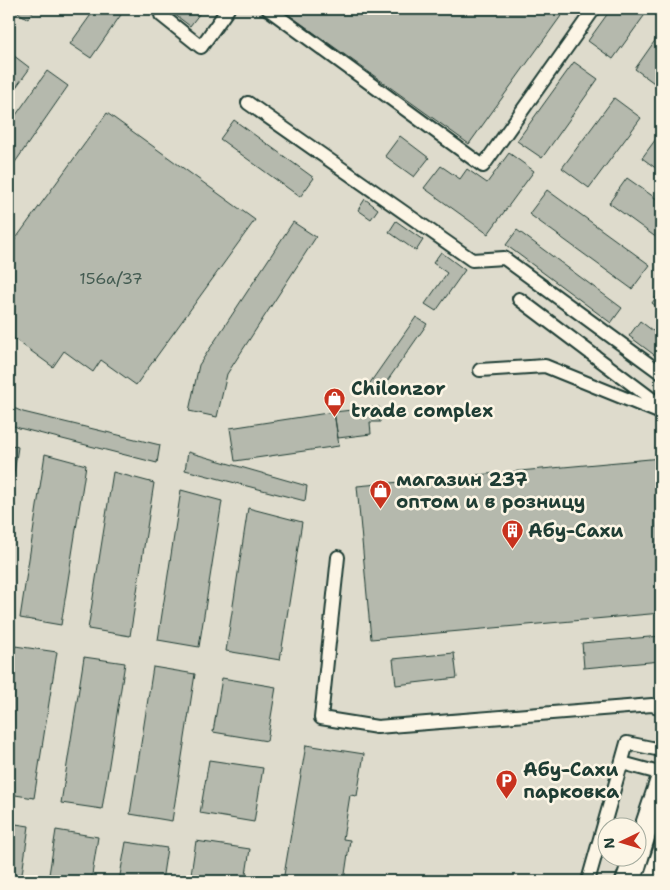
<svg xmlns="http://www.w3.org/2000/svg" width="670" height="890" font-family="'Shantell Sans',sans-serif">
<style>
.built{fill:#dedbcc;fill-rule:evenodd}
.building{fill:#b5b9ad;stroke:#1f3d34}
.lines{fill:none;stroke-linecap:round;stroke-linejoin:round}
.service-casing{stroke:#1f3d34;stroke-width:16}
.service{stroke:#fcf5e5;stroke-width:12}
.labels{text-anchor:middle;stroke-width:5;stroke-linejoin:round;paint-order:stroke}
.number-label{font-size:16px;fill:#445c52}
.poi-label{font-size:19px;font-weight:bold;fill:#1f3d34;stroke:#fcf5e5;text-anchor:start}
</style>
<rect width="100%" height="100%" fill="#efeada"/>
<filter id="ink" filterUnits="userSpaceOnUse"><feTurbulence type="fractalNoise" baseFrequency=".02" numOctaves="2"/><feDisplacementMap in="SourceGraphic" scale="10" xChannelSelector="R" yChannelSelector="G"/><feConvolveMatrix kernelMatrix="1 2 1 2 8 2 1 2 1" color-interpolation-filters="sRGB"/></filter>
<g filter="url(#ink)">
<path class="built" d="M9,9H661V881H9ZM608,828H638V858H608Z"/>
<path class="building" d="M13,9H35L28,19Z
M95,9H125L91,58L70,44Z
M178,9H203L190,26L174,14Z
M281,9H566L469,144Z
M611,9H649L613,59L588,41Z
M661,32V88L635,69Z
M9,52L30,68L9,97Z
M574,62L598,79L542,158L517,141Z
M47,71L68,86L9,171V125Z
M614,98L641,118L589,188L562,168Z
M107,113L255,220L136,385L101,360L93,372L64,351L53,367L9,335V248Z
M234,120L314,178L300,197L220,139Z
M661,132V172L642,158Z
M400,136L429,158L414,177L385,156Z
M509,153L534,171L488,234L424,188L441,166L460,179L467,169L487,183Z
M627,178L661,202V241L609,203Z
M547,190L650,265L632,289L529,214Z
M365,199L378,209L371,219L358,210Z
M396,221L423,240L416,251L389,232Z
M293,222L316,237L227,374L217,417L189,411L199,365Z
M517,230L622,308L611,323L506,245Z
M441,252L465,270L436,311L425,304L447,273L433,263Z
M661,290V310L652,303Z
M416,317L427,324L376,397L365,390Z
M640,321L661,337V360L629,336Z
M9,406L23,412L160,445L157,463L19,428L9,424Z
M379,407L380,422H370L371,434L338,438L334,412Z
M334,412L339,446L235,461L230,428Z
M9,444L18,447L9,506Z
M188,452L307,486L305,501L185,470Z
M45,454L86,465L61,625L20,618Z
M661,458V613L371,639L357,486Z
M113,472L154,483L130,636L88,629Z
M181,490L222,501L199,647L158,640Z
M248,508L302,522L280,660L226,651Z
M661,636V661L584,668L582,643Z
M15,646L57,652L34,798L9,794V686Z
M454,653L457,678L396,685L393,659Z
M84,657L125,663L102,809L61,803Z
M153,667L195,674L172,821L130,814Z
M222,678L276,687L267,741L213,732Z
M306,745L364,754L357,796L350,795L343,839L350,840L344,881H283Z
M209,760L263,768L254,822L200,813Z
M9,823L29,826L21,881H9Z
M56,830L98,837L91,881H48Z
M196,841L250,849L245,881H190Z
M126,842L167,848L162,881H119Z"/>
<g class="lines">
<defs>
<path id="service" d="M166,9L161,15L201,47L228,9
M268,9L483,166L594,9
M248,103L472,260L504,258L661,373
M519,299L661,406
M480,370L545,366L661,413
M338,557L321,718L377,727L652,705L661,708
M622,763L659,773L638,836
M588,881L627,743L661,750
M622,881L630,858
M635,881L661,795
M649,881L661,846"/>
</defs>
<use href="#service" class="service-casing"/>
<use href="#service" class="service"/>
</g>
</g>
<defs>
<symbol id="shop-pin" viewBox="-11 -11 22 30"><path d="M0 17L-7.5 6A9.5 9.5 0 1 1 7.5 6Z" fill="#c8321e" stroke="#fcf5e5"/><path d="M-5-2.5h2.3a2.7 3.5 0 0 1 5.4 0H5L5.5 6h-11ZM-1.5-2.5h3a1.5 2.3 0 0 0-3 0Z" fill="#fff"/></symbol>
<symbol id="building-pin" viewBox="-11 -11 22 30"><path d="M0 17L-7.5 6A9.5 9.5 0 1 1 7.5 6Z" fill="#c8321e" stroke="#fcf5e5"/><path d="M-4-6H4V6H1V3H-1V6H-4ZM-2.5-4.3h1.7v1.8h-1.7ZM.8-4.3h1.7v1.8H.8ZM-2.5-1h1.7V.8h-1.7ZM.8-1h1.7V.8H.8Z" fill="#fff"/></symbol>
<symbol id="parking-pin" viewBox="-11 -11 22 30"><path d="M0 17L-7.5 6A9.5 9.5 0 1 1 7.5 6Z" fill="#c8321e" stroke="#fcf5e5"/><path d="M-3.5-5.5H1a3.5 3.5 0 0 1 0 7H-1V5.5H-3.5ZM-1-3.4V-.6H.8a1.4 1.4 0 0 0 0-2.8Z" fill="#fff"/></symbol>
</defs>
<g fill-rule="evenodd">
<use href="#shop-pin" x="322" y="386" width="25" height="34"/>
<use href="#shop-pin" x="368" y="478" width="25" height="34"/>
<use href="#building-pin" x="500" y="518" width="25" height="34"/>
<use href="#parking-pin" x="494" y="768" width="25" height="34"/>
</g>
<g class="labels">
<g class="number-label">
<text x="111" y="284">156a/37</text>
</g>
<g class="poi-label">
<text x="351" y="395">Chilonzor<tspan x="351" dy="22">trade complex</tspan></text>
<text x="396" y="486">магазин 237<tspan x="396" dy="22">оптом и в розницу</tspan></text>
<text x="528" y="537">Абу-Сахи</text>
<text x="523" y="776">Абу-Сахи<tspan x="523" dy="22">парковка</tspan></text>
</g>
</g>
<rect width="670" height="890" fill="none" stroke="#fcf5e5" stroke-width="30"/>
<rect x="15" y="15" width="640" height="860" fill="none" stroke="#1f3d34" stroke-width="2" filter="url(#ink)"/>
<g transform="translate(622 842) rotate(265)"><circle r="24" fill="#fcf5e5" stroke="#a4ab9e"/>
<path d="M0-4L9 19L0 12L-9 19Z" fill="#c8321e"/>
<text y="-8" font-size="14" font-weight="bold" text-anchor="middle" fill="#1f3d34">N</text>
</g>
</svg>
